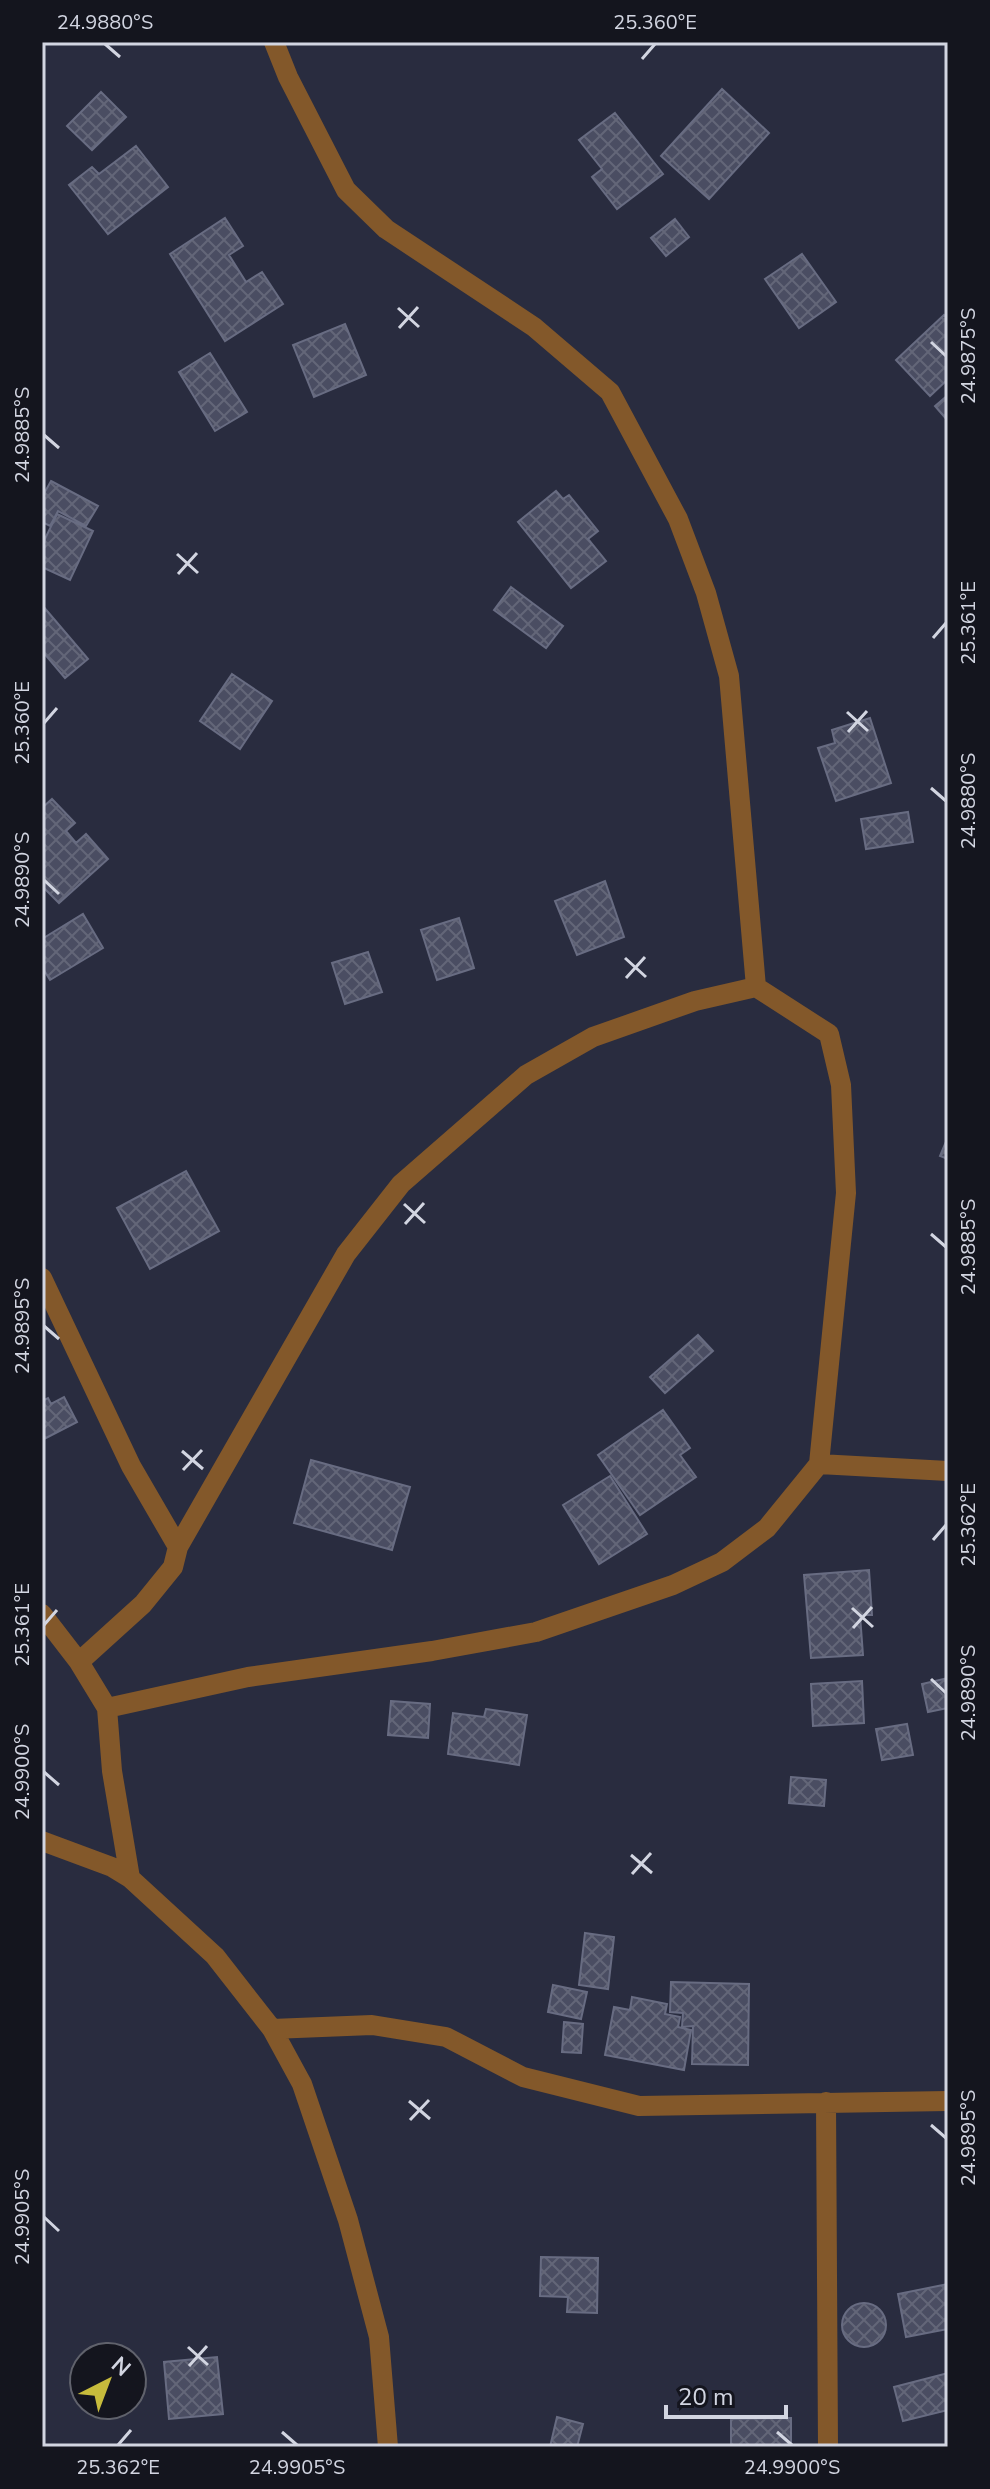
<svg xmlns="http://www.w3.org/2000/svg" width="990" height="2489" font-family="'Nunito Sans',sans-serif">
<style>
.building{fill:url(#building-cross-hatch);stroke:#686c82;stroke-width:2}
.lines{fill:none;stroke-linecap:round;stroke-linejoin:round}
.minor{stroke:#83582a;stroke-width:20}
.ticks{fill:none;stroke:#d2d5e1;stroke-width:3}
.neatline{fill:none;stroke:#d2d5e1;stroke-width:3}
.ticks-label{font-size:20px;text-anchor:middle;fill:#d2d5e1}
</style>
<defs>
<pattern id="building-cross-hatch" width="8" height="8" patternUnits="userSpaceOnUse" patternTransform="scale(2)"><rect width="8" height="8" fill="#4a4d62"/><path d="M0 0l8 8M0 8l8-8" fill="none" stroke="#636678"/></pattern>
</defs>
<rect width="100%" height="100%" fill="#292c3f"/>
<path class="building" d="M722,89L769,133L709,199L661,156Z
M101,92L126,117L92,150L67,126Z
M615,113L663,174L617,209L592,177L602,169L579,140Z
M136,146L168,187L108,234L69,185L92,167L99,174Z
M225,218L243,246L229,255L246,282L262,272L283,304L225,341L170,254Z
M675,219L689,237L666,256L651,238Z
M802,254L836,302L799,328L765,279Z
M944,315L948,319V379L930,396L896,360Z
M345,324L366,375L314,397L293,345Z
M210,353L247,412L215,431L179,372Z
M948,395V421L935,406Z
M51,481L98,506L86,526L58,511L50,526L42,522V497Z
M556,491L563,499L569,495L598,531L588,539L606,561L571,588L518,522Z
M57,514L93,531L70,580L42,567V545Z
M511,587L563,626L546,648L494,610Z
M42,605L88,659L65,678L42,651Z
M232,674L272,701L240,749L200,721Z
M870,718L891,783L836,801L818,748L835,743L832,730Z
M52,799L75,823L66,831L76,843L86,834L108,859L59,903L42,886V808Z
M908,812L913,842L866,849L861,819Z
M605,881L624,937L577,955L555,901Z
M83,914L103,948L50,980L42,967V939Z
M459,918L474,968L437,980L421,930Z
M368,952L382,992L345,1004L332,963Z
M948,1137V1159L940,1156Z
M186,1171L219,1231L150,1269L117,1208Z
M698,1335L713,1351L665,1393L650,1377Z
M64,1397L77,1422L42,1440V1401L48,1398L51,1404Z
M663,1410L690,1448L680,1455L696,1477L640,1515L598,1455Z
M311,1460L410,1487L392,1550L294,1523Z
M610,1476L647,1534L599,1564L563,1505Z
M869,1570L872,1615H860L863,1655L811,1658L804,1575Z
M948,1678V1708L928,1712L922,1684Z
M862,1681L864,1723L813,1726L811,1684Z
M391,1701L430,1704L428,1738L388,1735Z
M486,1709L527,1715L519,1765L448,1754L453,1713L484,1717Z
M907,1724L913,1755L882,1760L876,1729Z
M791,1777L826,1780L824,1806L789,1803Z
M585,1933L614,1937L608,1989L579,1985Z
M671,1982L749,1984L748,2065L692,2064L693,2026L682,2027L683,2013L670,2012Z
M553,1985L587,1992L581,2019L548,2012Z
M632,1997L667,2004L665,2014L680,2017L678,2027L691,2030L684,2070L605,2055L614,2007L630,2010Z
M564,2022L583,2024L581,2053L562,2052Z
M541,2257L598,2258L597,2313L567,2312L568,2297L540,2296Z
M948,2284V2329L906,2337L898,2294Z
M842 2325a22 22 0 1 1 44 0a22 22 0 1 1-44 0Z
M217,2357L223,2414L169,2419L164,2362Z
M948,2373V2410L903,2421L894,2387Z
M557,2417L583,2424L577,2447H550Z
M791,2418V2447H731V2419Z"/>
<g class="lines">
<path class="minor" d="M274,42L288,77L346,190L386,229L534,327L610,392L678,519L706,593L729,676L756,987
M42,1278L131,1466L178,1547
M42,1614L79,1662L107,1708L112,1771L130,1878
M79,1662L143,1604L173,1567L178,1547L346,1254L401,1184L526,1075L593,1037L695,1001L756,987L829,1034L841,1085L846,1193L819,1464
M107,1708L248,1677L432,1651L536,1632L673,1585L722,1562L767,1528L819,1464L948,1471
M42,1841L112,1867L130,1878L215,1956L272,2029L302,2084L348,2220L379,2337L388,2447
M272,2029L372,2025L446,2037L523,2077L639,2106L948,2101
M826,2102L828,2447"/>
</g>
<path class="ticks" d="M105,44L120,57M642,59L655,44M398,308L419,327M399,328L418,307M931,342L946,356M44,435L59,448M177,554L198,573M178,574L197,553M933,638L946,623M847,712L868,731M44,723L57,708M848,732L867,711M931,788L946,801M44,880L59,894M625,958L646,977M626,978L645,957M404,1204L425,1223M405,1224L424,1203M931,1234L946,1247M44,1326L59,1339M182,1451L203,1469M183,1470L202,1450M933,1540L946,1525M852,1608L873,1627M44,1625L57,1610M853,1628L872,1607M931,1679L946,1693M44,1772L59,1785M631,1855L652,1873M632,1874L651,1853M409,2101L430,2119M410,2120L429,2100M931,2125L946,2138M44,2217L59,2231M188,2347L208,2365M189,2366L207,2346M282,2432L297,2445M777,2432L792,2445M118,2445L131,2430"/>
<rect width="990" height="2489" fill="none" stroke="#14151e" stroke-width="88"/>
<g transform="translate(108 2381) rotate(42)"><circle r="38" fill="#14151e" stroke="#60626c" stroke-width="2"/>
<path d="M0-6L14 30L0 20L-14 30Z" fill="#c7bb3c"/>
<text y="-12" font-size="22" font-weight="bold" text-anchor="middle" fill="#d2d5e1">N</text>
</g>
<path d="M666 2405v12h120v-12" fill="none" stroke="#d2d5e1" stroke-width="4"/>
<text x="678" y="2405" font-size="24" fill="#d2d5e1" stroke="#14151e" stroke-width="6" paint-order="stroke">20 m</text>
<rect x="44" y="44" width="902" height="2401" class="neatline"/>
<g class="ticks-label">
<text x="105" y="29">24.9880°S</text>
<text x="655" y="29">25.360°E</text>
<text transform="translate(968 356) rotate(-90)" y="7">24.9875°S</text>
<text transform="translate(22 435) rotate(-90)" y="7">24.9885°S</text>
<text transform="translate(968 623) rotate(-90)" y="7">25.361°E</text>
<text transform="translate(22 723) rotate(-90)" y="7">25.360°E</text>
<text transform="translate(968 801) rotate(-90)" y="7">24.9880°S</text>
<text transform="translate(22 880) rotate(-90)" y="7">24.9890°S</text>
<text transform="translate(968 1247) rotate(-90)" y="7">24.9885°S</text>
<text transform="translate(22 1326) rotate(-90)" y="7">24.9895°S</text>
<text transform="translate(968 1525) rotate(-90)" y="7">25.362°E</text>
<text transform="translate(22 1625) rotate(-90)" y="7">25.361°E</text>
<text transform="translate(968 1693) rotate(-90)" y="7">24.9890°S</text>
<text transform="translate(22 1772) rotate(-90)" y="7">24.9900°S</text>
<text transform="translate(968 2138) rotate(-90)" y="7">24.9895°S</text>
<text transform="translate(22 2217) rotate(-90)" y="7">24.9905°S</text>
<text x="118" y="2474">25.362°E</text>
<text x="297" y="2474">24.9905°S</text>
<text x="792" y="2474">24.9900°S</text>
</g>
</svg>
